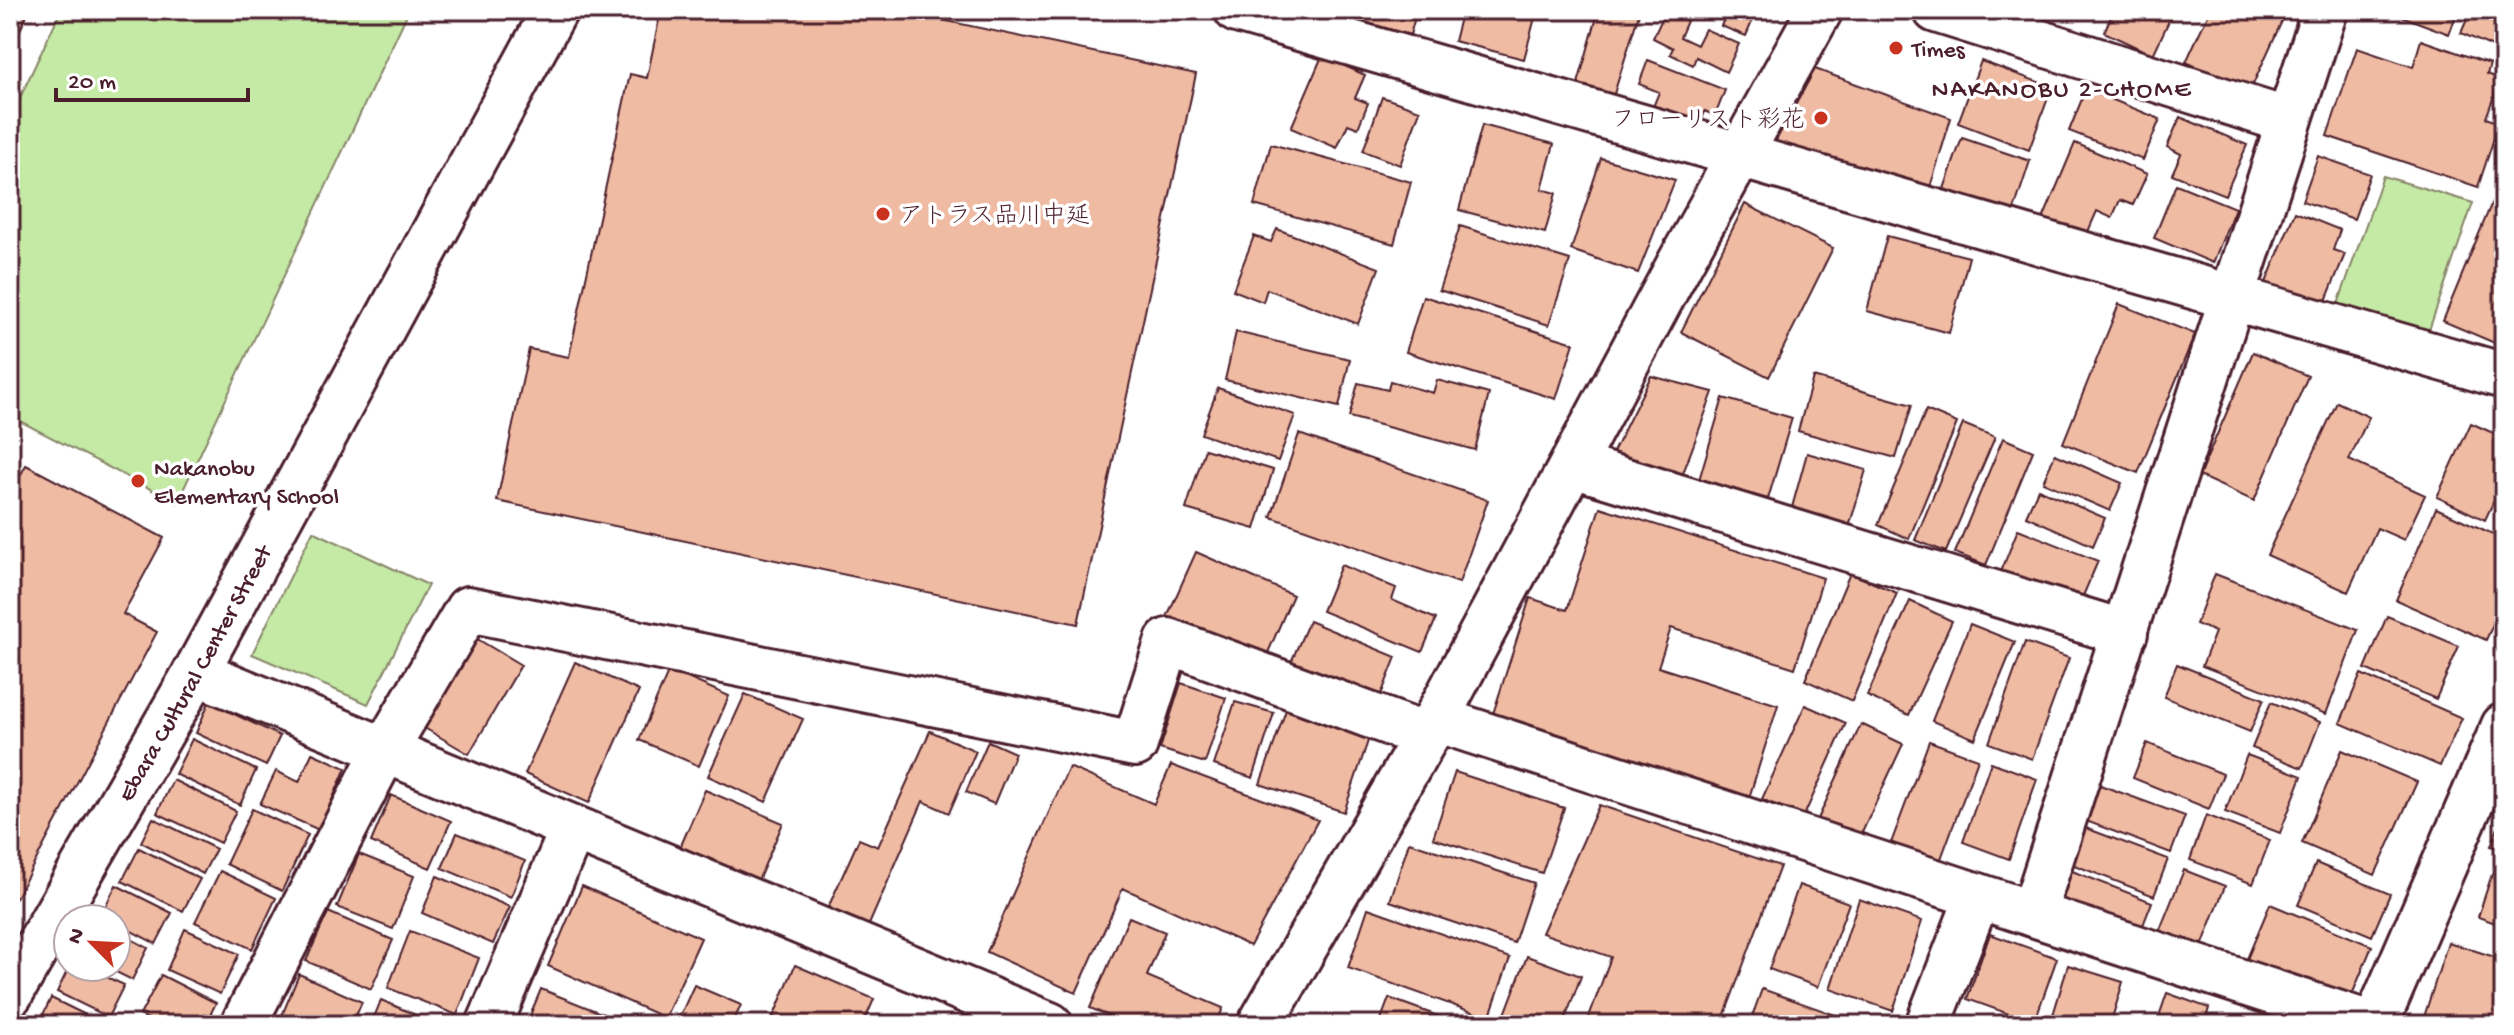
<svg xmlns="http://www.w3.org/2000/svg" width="2514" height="1035" font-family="'Gochi Hand','Klee One',sans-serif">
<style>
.green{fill:#c4eaa5;stroke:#878468;stroke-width:2}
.building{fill:#f0bba3;stroke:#4a1f2b;stroke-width:2}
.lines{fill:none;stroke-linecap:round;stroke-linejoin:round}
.minor-casing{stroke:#4a1f2b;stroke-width:50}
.minor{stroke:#fff;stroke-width:44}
.poi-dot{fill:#c8321e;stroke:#fff;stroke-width:3}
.labels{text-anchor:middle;stroke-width:7;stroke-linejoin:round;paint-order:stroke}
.poi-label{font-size:24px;fill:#4a1f2b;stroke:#fff;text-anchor:start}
.street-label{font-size:24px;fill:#4a1f2b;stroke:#fff}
.neighbourhood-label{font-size:26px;letter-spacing:2px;fill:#4a1f2b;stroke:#fff}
</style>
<rect width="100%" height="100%" fill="#fff"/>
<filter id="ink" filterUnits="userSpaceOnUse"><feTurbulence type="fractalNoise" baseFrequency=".0125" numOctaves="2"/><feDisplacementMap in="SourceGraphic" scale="16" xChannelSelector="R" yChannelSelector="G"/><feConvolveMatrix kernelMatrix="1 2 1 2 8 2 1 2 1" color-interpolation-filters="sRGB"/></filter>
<g filter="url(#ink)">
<path class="green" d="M61,10H409L177,503L10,416V119Z
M2383,176L2473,203L2428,333L2337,307Z
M313,531L428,585L368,704L252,654Z"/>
<path class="building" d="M10,10H29L10,53Z
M661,10H895L1196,74L1078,624L497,501L529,349L569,357L630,74L647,78Z
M1333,10H1417L1410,35L1332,13Z
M1462,10H1537L1524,59L1454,41Z
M1599,10H1640L1613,97L1577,87Z
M1666,10L1687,21L1680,37L1697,45L1705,29L1739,44L1726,72L1696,57L1693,65L1670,54L1673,48L1653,38Z
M1723,10H1757L1746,36L1721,26L1727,12Z
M2114,10H2174L2153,55L2104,32Z
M2210,10H2287L2250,91L2186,62Z
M2385,10H2458L2449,34Z
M2471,10H2504V52L2461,33Z
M2421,40L2490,64L2487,74L2500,79L2486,118L2499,123L2478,187L2327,136L2357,48L2413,67Z
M1322,56L1365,75L1355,98L1368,103L1358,128L1348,124L1337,148L1291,128Z
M1648,60L1725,90L1715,116L1705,111L1700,126L1653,107L1659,92L1639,84Z
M1981,61L2052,87L2029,150L1958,123Z
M1815,69L1951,118L1929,191L1774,144Z
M2086,89L2160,119L2143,160L2069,131Z
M1382,97L1420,110L1400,165L1363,151Z
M2180,117L2247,145L2225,195L2172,174L2181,154L2167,147Z
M1482,125L1554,144L1542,189L1556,193L1545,233L1459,210Z
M1962,138L2030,161L2013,213L1944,189Z
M2075,143L2147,174L2133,205L2120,200L2112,218L2097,211L2083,243L2041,224Z
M1271,144L1411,182L1394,244L1254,205Z
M2318,156L2370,174L2354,219L2302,201Z
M1601,158L1675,180L1638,273L1571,250Z
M2176,184L2235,208L2213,263L2154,238Z
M2495,195L2504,199V347L2443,321Z
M1745,204L1833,248L1769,377L1681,332Z
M2295,212L2340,230L2333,250L2345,254L2323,308L2265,285Z
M1460,226L1570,260L1549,325L1439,290Z
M1277,229L1379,268L1358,324L1267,289L1263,302L1233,290L1254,236L1271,242Z
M1887,236L1969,257L1949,333L1867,311Z
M1423,296L1574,343L1556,399L1406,352Z
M2119,304L2195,334L2138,473L2063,443Z
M1236,332L1350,359L1339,407L1225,380Z
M2253,352L2308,376L2254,501L2199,476Z
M1651,376L1713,392L1682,476L1611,456Z
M1813,377L1912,405L1896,458L1798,431Z
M1437,380L1489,394L1475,450L1349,417L1358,383L1388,390L1390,381L1433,393Z
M1218,388L1295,415L1278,461L1201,434Z
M1723,398L1792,418L1768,499L1699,480Z
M2337,402L2369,417L2349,460L2425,495L2404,540L2377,528L2348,592L2267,555Z
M1926,410L1957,423L1909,539L1878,525Z
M2471,423L2504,438V479L2485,520L2437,497Z
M1963,424L1995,437L1946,552L1915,540Z
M1299,434L1488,500L1459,583L1271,517Z
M2003,438L2033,451L1986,565L1955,553Z
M1205,449L1273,470L1255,529L1186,509Z
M1807,453L1866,470L1849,527L1791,511Z
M2055,454L2122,483L2110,511L2043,482Z
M26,465L164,538L123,614L157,632L10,909V494Z
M2038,489L2105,518L2093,546L2026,516Z
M1600,507L1823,578L1795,668L1671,628L1658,667L1778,705L1749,798L1492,717L1530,598L1567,610Z
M2436,508L2504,539V600L2486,640L2396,600Z
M2018,529L2098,561L2080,603L2001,572Z
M1196,552L1293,595L1264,662L1166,619Z
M1341,565L1396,588L1392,600L1436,619L1422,652L1322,611Z
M1850,573L1897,593L1852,701L1805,680Z
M2215,574L2358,630L2326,714L2202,666L2215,632L2196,624Z
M1910,601L1952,621L1909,715L1867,696Z
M2387,616L2459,646L2436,699L2365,669Z
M1309,621L1396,657L1377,705L1288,669Z
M1970,624L2015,642L1975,739L1932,721Z
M474,637L521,665L469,754L421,726Z
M2025,642L2069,658L2032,759L1989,743Z
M575,662L639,691L589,803L525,774Z
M2177,664L2264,699L2250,732L2164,697Z
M669,670L729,696L699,766L639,740Z
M2361,674L2462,718L2440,766L2340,723Z
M1181,683L1226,698L1205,763L1160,749Z
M745,694L803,719L766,802L708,776Z
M209,702L280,736L266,766L196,733Z
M1235,702L1274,713L1253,778L1214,765Z
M2271,702L2320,722L2302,768L2252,748Z
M1805,705L1846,723L1803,818L1762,799Z
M1286,710L1369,738L1344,812L1260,784Z
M1861,724L1903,744L1860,837L1818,819Z
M930,731L976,751L949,813L923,801L868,927L827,910L859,839L878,847Z
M192,739L256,770L240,805L175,774Z
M988,741L1015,753L994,804L966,792Z
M1929,741L1978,759L1939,864L1890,846Z
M2147,743L2223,774L2209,809L2133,778Z
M2342,750L2417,782L2375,875L2302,843Z
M312,753L346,768L319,830L260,804L276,771L299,782Z
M2247,755L2302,776L2280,833L2225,812Z
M1991,762L2037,779L2009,859L1963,842Z
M1171,765L1318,820L1250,946L1123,888L1076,993L987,952L1069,767L1154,804Z
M1455,772L1564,808L1542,873L1433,838Z
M173,780L236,811L220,843L157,813Z
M2100,785L2185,816L2171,853L2086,821Z
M705,790L783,823L757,883L679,850Z
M391,795L451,821L430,868L371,842Z
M1599,805L1780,866L1721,1025H1586L1611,957L1542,933Z
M252,809L308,835L282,891L226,864Z
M2504,812V850L2491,846Z
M2206,815L2270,840L2253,884L2190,860Z
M153,818L216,849L203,874L141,842Z
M2083,827L2168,859L2154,896L2069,863Z
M457,833L525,861L511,897L442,868Z
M1409,842L1534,883L1514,943L1390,901Z
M139,848L200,879L183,911L122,881Z
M359,854L414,876L393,929L337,907Z
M2316,863L2390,894L2372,936L2298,905Z
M2494,868L2504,871V926L2478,917Z
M2067,869L2152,902L2138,938L2053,906Z
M2184,870L2225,886L2201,949L2159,932Z
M220,871L276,898L252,949L195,922Z
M437,876L510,907L493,944L422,913Z
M116,885L172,913L156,944L116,923V919H108L101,915Z
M1799,885L1849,903L1818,987L1769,969Z
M582,886L701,938L665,1018L548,966Z
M1859,899L1922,921L1893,1011L1830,989Z
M2270,904L2372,946L2350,1000L2247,959Z
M1368,908L1510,958L1489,1018L1348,968Z
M328,912L393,940L371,989L306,961Z
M1129,917L1165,932L1147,976L1223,1008L1216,1025H1130L1090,1008Z
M185,929L239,954L220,994L167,970Z
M116,931L148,948L132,980L106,967H116Z
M410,931L479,958L457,1015L388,988Z
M1990,934L2057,958L2034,1023L1967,999Z
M2448,942L2504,960V1025H2449L2424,1017Z
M1527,956L1581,976L1563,1025H1501Z
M795,965L874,999L863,1025H770Z
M2068,965L2123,982L2110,1025H2050Z
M69,967H85L124,985L108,1017L57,992Z
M299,974L362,1002L352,1025H278Z
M161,975L216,1003L205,1025H159L140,1015Z
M694,985L741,1005L732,1025H676Z
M541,989L611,1017L607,1025H526Z
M1762,989L1847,1019L1845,1025H1749Z
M2167,993L2209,1008L2204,1025H2156Z
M51,998L106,1025H38Z
M1389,998L1462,1025H1379Z
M381,1000L439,1025H371Z"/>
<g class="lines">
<defs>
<g id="minor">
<path d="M1237,10L2504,376"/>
<path d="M1936,10L2289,121"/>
<path d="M1573,465L2125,633"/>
<path d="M196,672L1050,1025"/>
<path d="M1436,719L2373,1025"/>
<path d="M2033,914L2325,10"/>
<path id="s1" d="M10,994L196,672L555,10"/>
<path d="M243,1025L385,750L468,609L1135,744L1168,641L1426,736"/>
<path d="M489,1025L573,828"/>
<path d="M1260,1025L1436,719L1680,263L1820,10"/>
<path d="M1928,1025L1978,896"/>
<path d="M2375,1025L2504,726"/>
</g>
</defs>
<use href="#minor" class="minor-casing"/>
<use href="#minor" class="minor"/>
</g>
</g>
<g class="poi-dot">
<circle cx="1896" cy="48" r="8"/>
<circle cx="1821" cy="118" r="8"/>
<circle cx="883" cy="214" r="8"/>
<circle cx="138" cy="481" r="8"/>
</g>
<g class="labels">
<g class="poi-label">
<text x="1912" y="56">Times</text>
<text x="1805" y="126" text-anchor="end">フローリスト彩花</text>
<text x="899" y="222">アトラス品川中延</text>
<text x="154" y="475">Nakanobu<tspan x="154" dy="28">Elementary School</tspan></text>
</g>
<g class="street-label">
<text dy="8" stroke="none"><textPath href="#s1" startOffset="370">Ebara Cultural Center Street</textPath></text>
</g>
<g class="neighbourhood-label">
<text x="2062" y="96">NAKANOBU 2-CHOME</text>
</g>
</g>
<rect width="2514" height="1035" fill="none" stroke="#fff" stroke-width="40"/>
<rect x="20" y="20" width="2474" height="995" fill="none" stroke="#4a1f2b" stroke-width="3" filter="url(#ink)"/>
<g transform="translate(92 943) rotate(294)"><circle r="38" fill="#ffffff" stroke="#b7a5aa" stroke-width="2"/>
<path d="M0-6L14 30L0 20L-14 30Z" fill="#c8321e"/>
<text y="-12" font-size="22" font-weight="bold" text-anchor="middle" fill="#4a1f2b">N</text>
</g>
<path d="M56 88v12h192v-12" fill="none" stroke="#4a1f2b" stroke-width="4"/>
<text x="68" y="88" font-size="24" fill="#4a1f2b" stroke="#ffffff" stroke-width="6" paint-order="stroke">20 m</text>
</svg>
